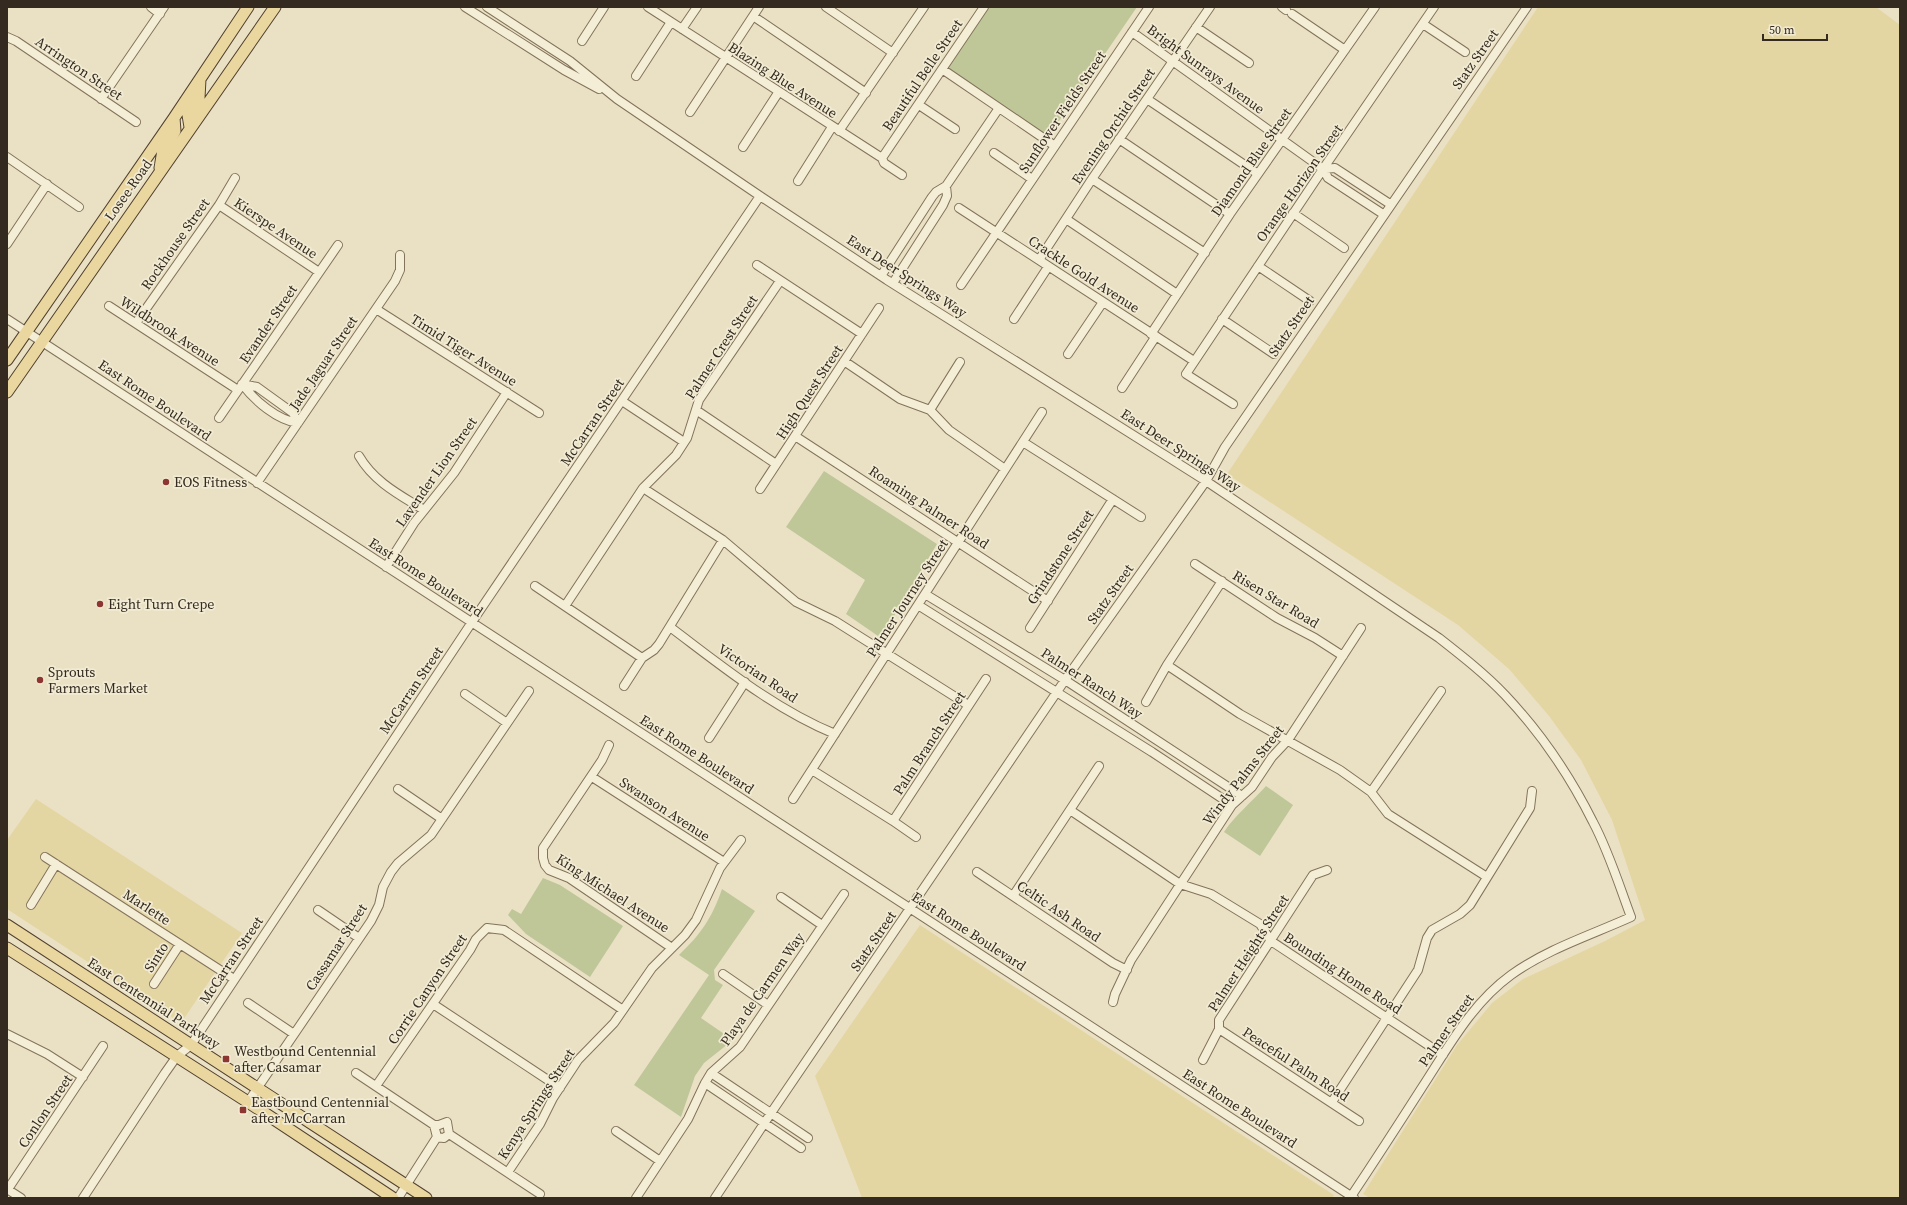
<svg xmlns="http://www.w3.org/2000/svg" width="1907" height="1205" font-family="'Source Serif 4',serif">
<style>
.green{fill:#bfc799}
.sand{fill:#e4d6a3}
.lines{fill:none;stroke-linecap:round;stroke-linejoin:round}
.minor-casing{stroke:#83735c;stroke-width:10}
.major-casing{stroke:#514130;stroke-width:13}
.minor{stroke:#f5eed6;stroke-width:8}
.major{stroke:#ead79f;stroke-width:11}
.poi-dot{fill:#8c3631;stroke:#f2ebd3;stroke-width:1.5}
.labels{text-anchor:middle;stroke-width:3.5;stroke-linejoin:round;paint-order:stroke}
.street-label{font-size:14px;fill:#342a1f;stroke:#f2ebd3}
.poi-label{font-size:14px;fill:#342a1f;stroke:#f2ebd3;text-anchor:start}
</style>
<rect width="100%" height="100%" fill="#eae1c4"/>
<path class="green" d="M988,7H1137L1048,137L946,68Z
M824,471L937,544L881,638L846,614L865,580L786,527Z
M1266,786L1293,805L1260,856L1224,832C1235,815 1252,802 1266,786Z
M543,878L560,885L623,926L590,977L526,934L508,915L512,909L521,914Z
M722,889L755,911L714,970L715,980L723,985L701,1018L733,1040L704,1063L695,1076L681,1117L634,1085L709,975L679,955C701,934 712,918 722,889Z"/>
<path class="sand" d="M1538,7H1876L1900,25V1198H1370L1363,1194L1457,1045L1492,1003L1523,979L1605,941L1645,920L1612,820L1581,760L1549,716L1509,669L1458,625L1227,474Z
M36,799L242,933L181,1023L7,909V840Z
M920,925L1334,1195L1332,1198H862L815,1076Z"/>
<g class="lines">
<defs>
<path id="minor" d="M151,7L160,14
M465,7L564,70L599,89
M487,7L570,61L617,99L760,196L887,280L1206,481L1439,638C1462,656 1485,674 1505,695C1541,733 1570,776 1593,822C1609,852 1619,885 1631,917C1591,935 1547,949 1511,975C1471,1004 1448,1048 1421,1089C1398,1125 1374,1162 1350,1198
M648,7L882,158L884,163L902,175
M826,7L893,53
M1282,7L1286,10
M1292,14L1345,50
M753,16L866,93
M1423,24L1465,52
M1196,27L1249,63
M682,29L697,7
M1132,32L1323,169L1328,178L1383,214
M7,37L16,41L136,122
M582,41L604,7
M942,69L1055,146
M636,76L671,22
M101,99L164,7
M1147,99L1258,174
M919,105L955,129
M690,112L759,7
M839,131L924,7
M1119,139L1230,214
M743,147L778,93
M994,153L1032,179
M7,157L79,207
M882,158L984,7
M1323,169L1335,168L1390,204
M1092,179L1205,253
M798,181L832,127
M219,205L319,272
M959,208L1194,361
M1293,213L1344,248
M1066,219L1177,294
M7,244L47,184
M1039,260L1092,179L1210,7
M757,265L862,334
M1258,266L1310,301
M881,276L932,197L936,192L946,186L999,108
M893,283L943,205L947,196L946,186
M961,285L1149,7
M109,306L238,390
M376,309L539,413
M7,319L1354,1198
M1014,319L1048,267
M1222,319L1274,354
M136,323L219,205L235,178
M1151,334L1230,214L1375,7
M1068,354L1103,302
M844,361L900,399L930,410L949,430L1005,469
M242,384L257,387L293,413L298,423
M242,384C255,401 277,420 298,423
M1122,388L1156,336
M622,401L684,442
M1233,404L1186,374L1323,169L1434,7
M696,410L776,464
M930,410L960,362
M219,418L338,245
M795,436L1048,601
M1023,442L1141,517
M359,456C374,482 400,495 424,510
M257,483L395,281L400,270V255
M643,488L723,540L796,602L835,621L968,705
M760,489L879,308
M1195,564L1277,618L1315,638L1343,656
M386,567L414,523L454,473L507,392
M535,586L642,658
M925,594L1065,680L1242,796
M918,605L1152,752L1232,805
M565,606L643,488L676,455L687,438L699,400L780,281
M670,627C722,666 774,709 835,734
M1030,628L1113,499
M1167,665L1240,714L1340,770L1371,792L1388,814L1487,877
M624,686L642,658L654,650L659,644L723,540
M465,694L507,723
M1146,702L1167,665L1222,581
M709,738L745,682
M609,745L602,760L543,848V858L545,865L549,870L569,878L672,948
M812,770L893,821L916,837
M592,777L724,862
M398,789L442,819
M1371,792L1441,691
M793,799L1042,412
M1070,810L1180,884L1211,894L1260,924L1271,941L1443,1055
M893,821L986,679
M45,857L234,979
M977,872L1113,963L1127,970
M1013,896L1099,766
M781,897L822,925
M31,905L56,864
M318,910L359,938
M723,974L768,1005
M154,984L180,944
M1113,1002L1115,994L1131,960L1232,805L1252,787L1272,757L1288,740L1361,628
M248,1003L294,1034
M433,1004L560,1088
M1219,1029L1359,1121
M7,1034L47,1054L83,1077
M1203,1060L1219,1029V1020L1313,875L1327,870
M356,1073L434,1125
M711,1073L808,1138
M705,1083L801,1148
M376,1086L470,950L476,939L487,928L504,930L623,1010
M248,1102L371,921L379,905L383,887L391,872L398,863L431,835L529,691
M1332,1102L1418,970L1427,938L1432,930L1460,914L1470,905L1530,808L1532,791
M447,1122L449,1134L444,1138L437,1137L434,1125H439Z
M616,1131L660,1161
M449,1134L540,1194
M508,1172L540,1124L553,1098L578,1060L614,1023L652,968L685,935L696,920L720,868L741,840
M7,1189L21,1198
M8,1189L103,1046
M83,1198L165,1073L177,1056L191,1045L472,622L760,196
M398,1198L437,1137
M636,1198L688,1119L705,1083L711,1073L740,1047L844,894
M715,1198L771,1113L1065,680L1206,481L1225,447L1527,7"/>
<path id="major" d="M190,127L188,115L199,98L200,79
M160,168L163,150L175,131L174,118
M7,360L174,118L248,7
M7,392L275,7
M7,925L426,1198
M7,948L248,1102L393,1198"/>
</defs>
<use href="#minor" class="minor-casing"/>
<use href="#major" class="major-casing"/>
<use href="#minor" class="minor"/>
<use href="#major" class="major"/>
</g>
<g class="poi-dot">
<circle cx="166" cy="482" r="4"/>
<circle cx="100" cy="604" r="4"/>
<circle cx="40" cy="680" r="4"/>
<rect x="222" y="1055" width="8" height="8" rx="2"/>
<rect x="239" y="1106" width="8" height="8" rx="2"/>
</g>
<g class="labels">
<g class="street-label">
<text transform="translate(1475 59) rotate(-55)" y="5">Statz Street</text>
<text transform="translate(79 68) rotate(34)" y="5">Arrington Street</text>
<text transform="translate(1206 69) rotate(36)" y="5">Bright Sunrays Avenue</text>
<text transform="translate(922 75) rotate(-56)" y="5">Beautiful Belle Street</text>
<text transform="translate(783 80) rotate(33)" y="5">Blazing Blue Avenue</text>
<text transform="translate(1062 112) rotate(-56)" y="5">Sunflower Fields Street</text>
<text transform="translate(1113 126) rotate(-56)" y="5">Evening Orchid Street</text>
<text transform="translate(1251 162) rotate(-55)" y="5">Diamond Blue Street</text>
<text transform="translate(1299 183) rotate(-55)" y="5">Orange Horizon Street</text>
<text transform="translate(128 190) rotate(-55)" y="5">Losee Road</text>
<text transform="translate(276 228) rotate(34)" y="5">Kierspe Avenue</text>
<text transform="translate(175 244) rotate(-55)" y="5">Rockhouse Street</text>
<text transform="translate(1084 274) rotate(33)" y="5">Crackle Gold Avenue</text>
<text transform="translate(907 276) rotate(33)" y="5">East Deer Springs Way</text>
<text transform="translate(268 324) rotate(-56)" y="5">Evander Street</text>
<text transform="translate(1291 326) rotate(-56)" y="5">Statz Street</text>
<text transform="translate(170 331) rotate(33)" y="5">Wildbrook Avenue</text>
<text transform="translate(721 347) rotate(-57)" y="5">Palmer Crest Street</text>
<text transform="translate(464 350) rotate(32)" y="5">Timid Tiger Avenue</text>
<text transform="translate(323 363) rotate(-56)" y="5">Jade Jaguar Street</text>
<text transform="translate(809 392) rotate(-57)" y="5">High Quest Street</text>
<text transform="translate(155 400) rotate(34)" y="5">East Rome Boulevard</text>
<text transform="translate(592 422) rotate(-56)" y="5">McCarran Street</text>
<text transform="translate(1181 450) rotate(33)" y="5">East Deer Springs Way</text>
<text transform="translate(436 472) rotate(-55)" y="5">Lavender Lion Street</text>
<text transform="translate(929 507) rotate(33)" y="5">Roaming Palmer Road</text>
<text transform="translate(1060 557) rotate(-57)" y="5">Grindstone Street</text>
<text transform="translate(426 577) rotate(33)" y="5">East Rome Boulevard</text>
<text transform="translate(1110 594) rotate(-55)" y="5">Statz Street</text>
<text transform="translate(907 598) rotate(-57)" y="5">Palmer Journey Street</text>
<text transform="translate(1276 599) rotate(31)" y="5">Risen Star Road</text>
<text transform="translate(758 673) rotate(34)" y="5">Victorian Road</text>
<text transform="translate(1092 683) rotate(33)" y="5">Palmer Ranch Way</text>
<text transform="translate(411 690) rotate(-56)" y="5">McCarran Street</text>
<text transform="translate(929 743) rotate(-57)" y="5">Palm Branch Street</text>
<text transform="translate(697 754) rotate(33)" y="5">East Rome Boulevard</text>
<text transform="translate(1243 775) rotate(-52)" y="5">Windy Palms Street</text>
<text transform="translate(665 809) rotate(33)" y="5">Swanson Avenue</text>
<text transform="translate(613 893) rotate(33)" y="5">King Michael Avenue</text>
<text transform="translate(147 907) rotate(33)" y="5">Marlette</text>
<text transform="translate(1059 911) rotate(34)" y="5">Celtic Ash Road</text>
<text transform="translate(969 931) rotate(33)" y="5">East Rome Boulevard</text>
<text transform="translate(873 941) rotate(-56)" y="5">Statz Street</text>
<text transform="translate(336 947) rotate(-57)" y="5">Cassamar Street</text>
<text transform="translate(1248 953) rotate(-57)" y="5">Palmer Heights Street</text>
<text transform="translate(156 957) rotate(-57)" y="5">Sinto</text>
<text transform="translate(231 960) rotate(-56)" y="5">McCarran Street</text>
<text transform="translate(1343 973) rotate(33)" y="5">Bounding Home Road</text>
<text transform="translate(427 989) rotate(-56)" y="5">Corrie Canyon Street</text>
<text transform="translate(762 989) rotate(-55)" y="5">Playa de Carmen Way</text>
<text transform="translate(154 1003) rotate(33)" y="5">East Centennial Parkway</text>
<text transform="translate(1446 1030) rotate(-55)" y="5">Palmer Street</text>
<text transform="translate(1296 1064) rotate(33)" y="5">Peaceful Palm Road</text>
<text transform="translate(536 1104) rotate(-57)" y="5">Kenya Springs Street</text>
<text transform="translate(1240 1108) rotate(33)" y="5">East Rome Boulevard</text>
<text transform="translate(45 1111) rotate(-56)" y="5">Conlon Street</text>
</g>
<g class="poi-label">
<text x="174" y="487">EOS Fitness</text>
<text x="108" y="609">Eight Turn Crepe</text>
<text x="48" y="677">Sprouts<tspan x="48" dy="16">Farmers Market</tspan></text>
<text x="234" y="1056">Westbound Centennial<tspan x="234" dy="16">after Casamar</tspan></text>
<text x="251" y="1107">Eastbound Centennial<tspan x="251" dy="16">after McCarran</tspan></text>
</g>
</g>
<rect width="1907" height="1205" fill="none" stroke="#342a1f" stroke-width="16"/>
<path d="M1763 34v6h64v-6" fill="none" stroke="#342a1f" stroke-width="2"/>
<text x="1769" y="34" font-size="12" fill="#342a1f" stroke="#f2ebd3" stroke-width="3" paint-order="stroke">50 m</text>
</svg>
